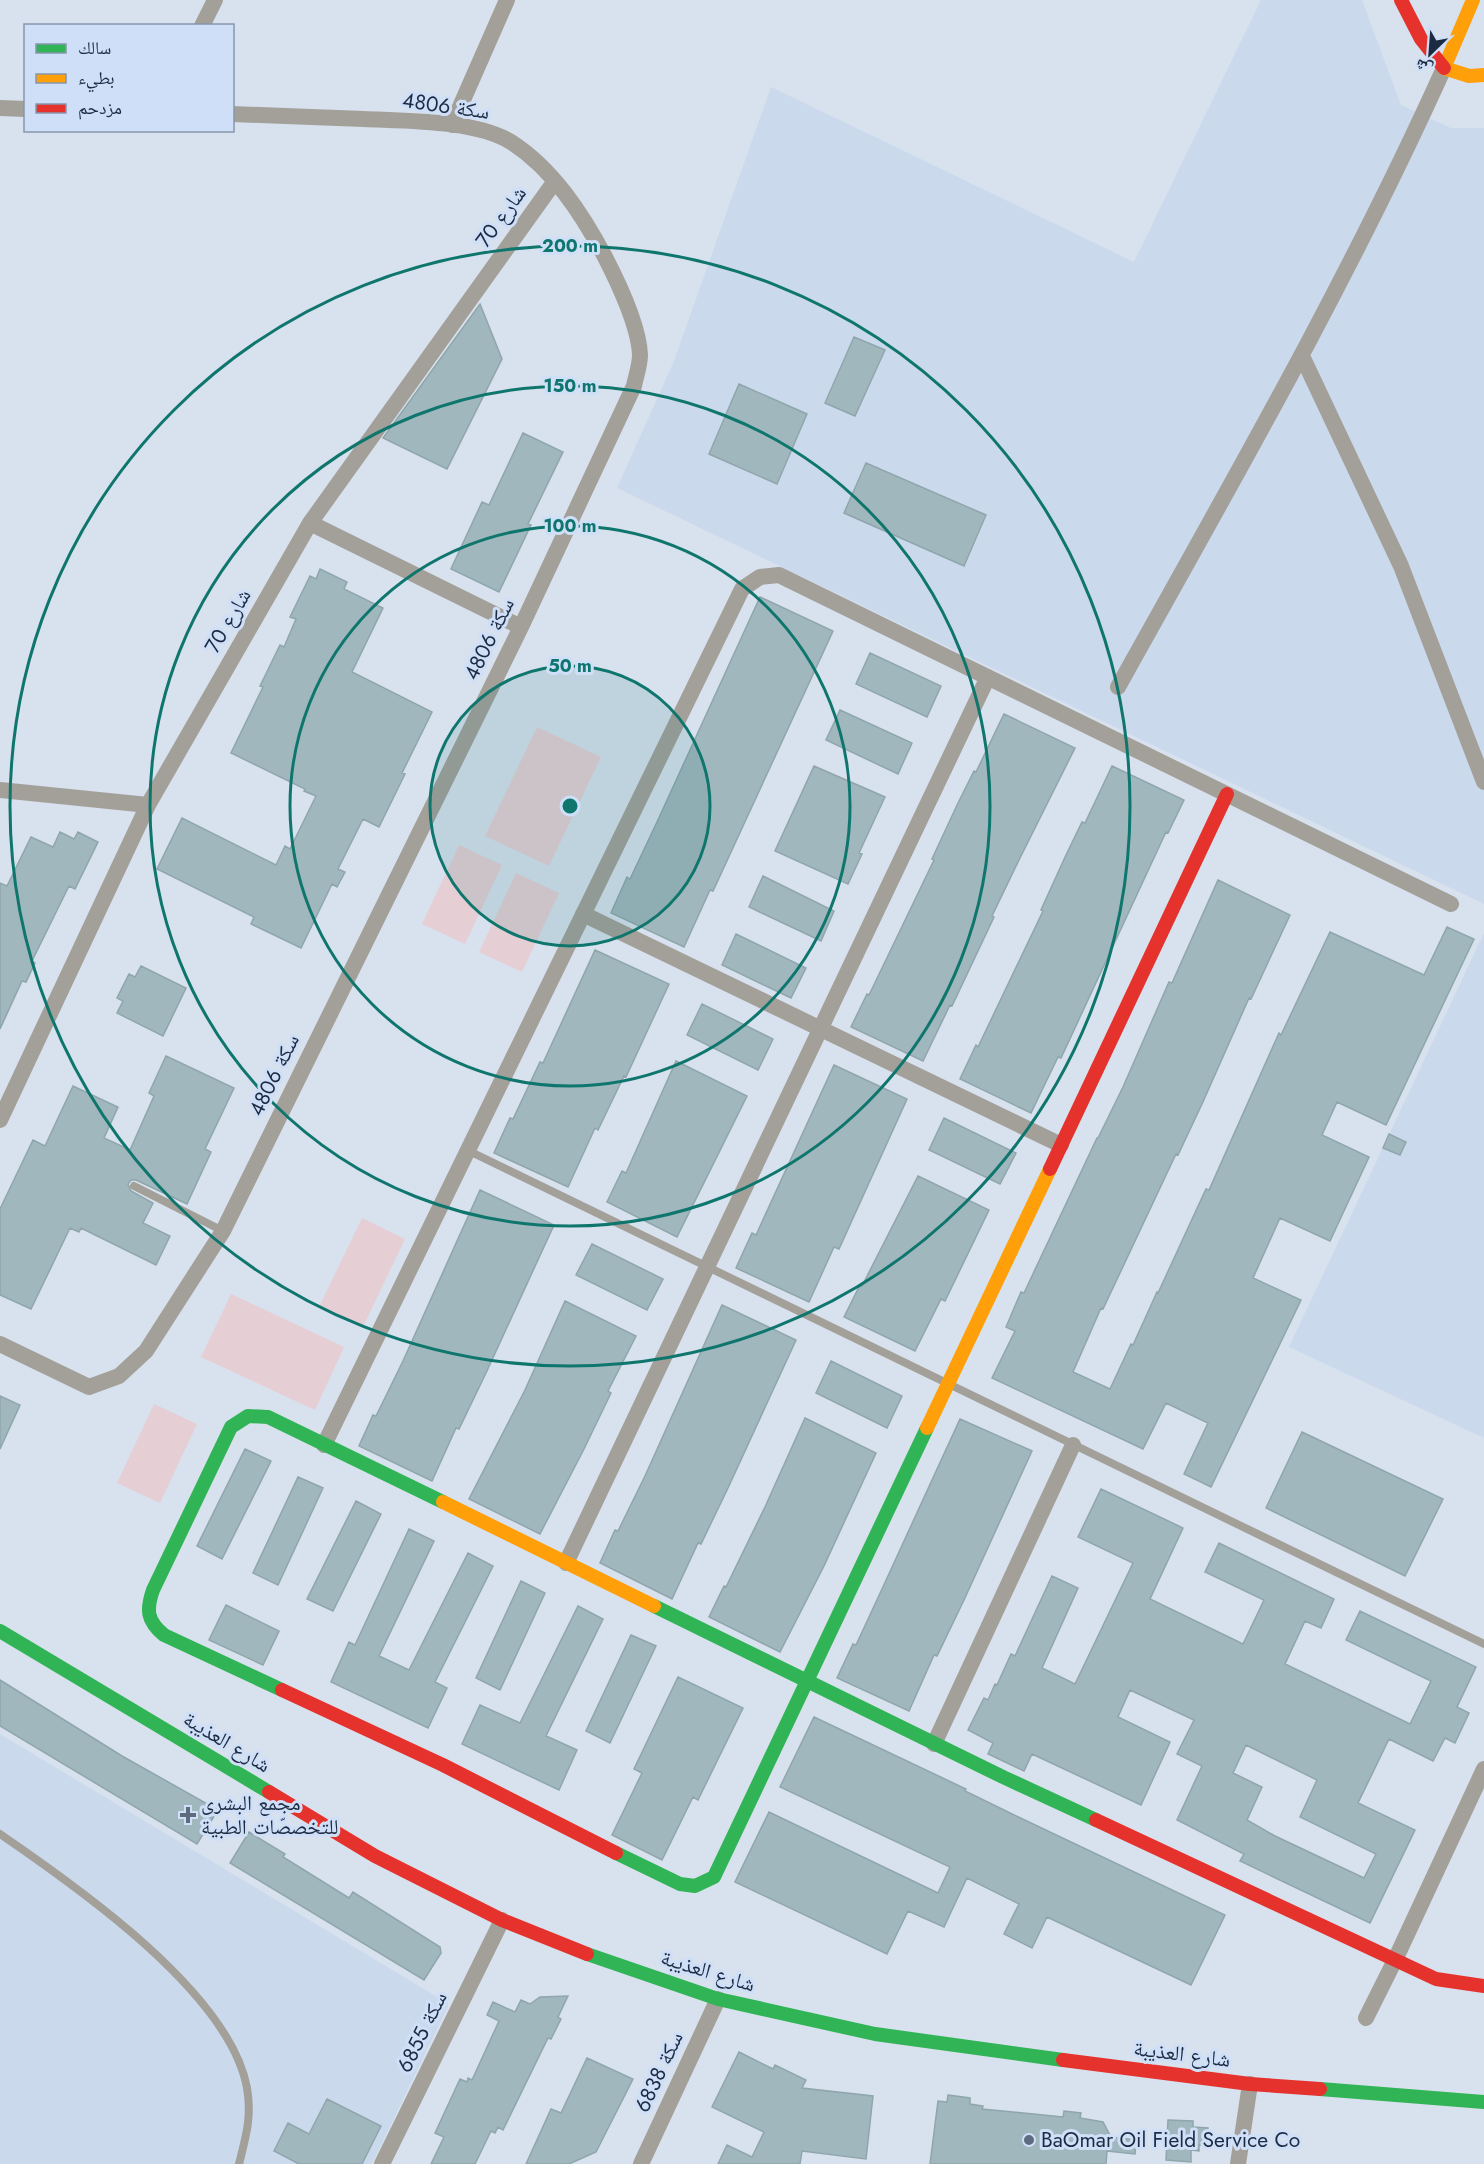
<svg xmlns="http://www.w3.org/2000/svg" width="1484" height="2164" font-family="Jost,'Noto Naskh Arabic',sans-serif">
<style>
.built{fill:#cbd9ed}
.green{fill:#e6ced5}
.building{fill:#a0b7bd;stroke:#8ea6ac;stroke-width:1.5;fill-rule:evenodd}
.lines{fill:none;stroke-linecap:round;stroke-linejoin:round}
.lane{stroke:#a3a09a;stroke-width:8}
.street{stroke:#a3a09a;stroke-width:16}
.fast{stroke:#30b455;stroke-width:14}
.slow{stroke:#ff9f0a;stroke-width:14}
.jam{stroke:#e5322d;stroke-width:14}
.ring{fill:none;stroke:#0f766e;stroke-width:3}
.poi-dot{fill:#5e6b7e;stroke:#cfdff7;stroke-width:2}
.labels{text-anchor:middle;stroke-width:6;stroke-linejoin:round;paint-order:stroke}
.street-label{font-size:21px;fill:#1c2b41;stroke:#cfdff7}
.poi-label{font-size:21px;fill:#1c2b41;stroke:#cfdff7;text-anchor:start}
.centre{fill:#0f766e;stroke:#cfdff7;stroke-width:3}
.ring-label{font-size:18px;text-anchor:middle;font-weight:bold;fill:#0f766e;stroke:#cfdff7;stroke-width:6;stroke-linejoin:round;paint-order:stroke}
</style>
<rect width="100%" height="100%" fill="#d8e1ee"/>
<path class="built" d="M1261,0H1362L1401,105L1451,128H1484V904L617,488L674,361L771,87L1134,262Z
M1484,933V1438L1289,1347Z
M0,1734L449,2004L372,2164H0Z"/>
<path class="green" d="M537,727L601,757L549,866L485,836Z
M459,845L502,865L465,944L422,924Z
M516,873L559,893L522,972L479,952Z
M362,1218L405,1239L363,1327L319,1307Z
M231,1294L344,1347L315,1410L201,1357Z
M154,1404L197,1424L160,1503L117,1483Z"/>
<path class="building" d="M480,304L502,359L447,469L383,438Z
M854,337L885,350L855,416L825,403Z
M739,384L807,414L777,484L709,454Z
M523,433L563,452L528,524L531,525L499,592L451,569L482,502L489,505Z
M866,463L986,515L964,566L844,513Z
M320,569L347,582L344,589L383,608L352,672L432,712L402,773L405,774L379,827L363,819L338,869L345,872L337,887L332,884L301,948L251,924L254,917L157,869L182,818L276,865L285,846L290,849L316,796L304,791L305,789L231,753L263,687L260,686L280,645L284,647L296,619L290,617L310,576L316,579Z
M760,597L833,631L713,891L710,890L684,947L611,913L627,877L630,879L657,822Z
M870,653L941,686L927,717L856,684Z
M840,710L912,743L898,774L826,740Z
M1004,714L1075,748L1019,860L992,916L994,917L952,1006L950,1005L923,1061L851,1027L867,994L869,995L934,860L932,859L958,803L974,771L976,772Z
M814,766L885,797L859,853L862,854L848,884L775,851Z
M1112,766L1184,800L1168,833L1166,832L1061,1058L1058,1057L1031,1113L960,1079L976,1045L978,1047L1043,911L1041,910L1066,855L1082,822L1085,823Z
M60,832L74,839L78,832L98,842L75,889L69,886L32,961L35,963L26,982L22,981L0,1029V883L7,886L31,837L53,847Z
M763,876L834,911L821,941L749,907Z
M1218,880L1290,915L1251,999L1249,998L1202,1104L1178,1155L1176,1154L1103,1309L1101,1308L1073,1372L1110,1389L1131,1344L1133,1345L1157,1292L1158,1293L1206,1189L1209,1190L1279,1033L1281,1035L1330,932L1424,975L1447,927L1474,939L1386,1125L1337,1102L1322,1135L1369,1157L1330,1241L1280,1218L1253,1278L1301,1300L1211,1487L1184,1474L1208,1423L1166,1403L1143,1449L992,1378L1015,1331L1006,1327L1021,1292L1024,1293L1097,1138H1098L1123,1087L1169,982L1172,983Z
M736,934L806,968L791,998L722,965Z
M595,950L669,984L626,1077L624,1076L598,1130L595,1128L568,1187L494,1153L510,1118L513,1119L540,1062L543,1063Z
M141,966L186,988L163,1036L117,1013L123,1001L117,998L129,974L135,977Z
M702,1004L773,1039L758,1070L687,1035Z
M166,1056L234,1088L205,1149L211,1152L187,1204L136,1180H131L128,1184L131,1191L153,1203L143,1223L170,1236L156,1265L81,1228L79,1232L70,1228L31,1309L0,1295V1209L33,1140L45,1146L73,1086L118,1107L104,1138L130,1150L154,1096L149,1093Z
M676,1061L747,1096L677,1237L607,1202L622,1171L626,1173Z
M834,1065L907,1099L839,1249L834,1247L809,1302L736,1268L752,1233L756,1235Z
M944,1118L1016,1153L1000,1184L929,1150Z
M1389,1134L1406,1142L1400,1155L1383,1148Z
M918,1176L989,1210L945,1301L941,1299L915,1351L844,1317L860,1285L862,1286Z
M480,1190L554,1225L486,1373L459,1429L456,1428L432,1481L359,1446L373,1415L376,1416L403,1361Z
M592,1244L663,1279L647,1310L576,1275Z
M565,1301L636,1336L608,1391L611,1393L584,1449L540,1534L469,1499L525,1390Z
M722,1305L796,1340L728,1488L701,1544L698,1543L672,1599L600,1563L615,1530L618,1531L645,1476Z
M831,1361L902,1396L887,1428L816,1393Z
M0,1396L20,1405L0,1449Z
M805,1418L876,1453L824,1566L780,1652L709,1617L724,1586L726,1587L765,1507Z
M960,1419L1032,1451L964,1600L937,1656L934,1655L909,1711L837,1678L853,1644L856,1645L882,1589Z
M1302,1432L1443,1499L1405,1576L1266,1508Z
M245,1449L271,1461L222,1559L197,1546Z
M298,1477L323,1488L278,1585L253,1573Z
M1101,1489L1183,1528L1150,1599L1243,1644L1264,1600L1205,1572L1219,1543L1334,1599L1321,1628L1305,1621L1285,1664L1410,1724L1431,1681L1346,1640L1360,1611L1476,1667L1457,1707L1469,1713L1455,1743L1445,1738L1433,1761L1389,1739L1358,1803L1415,1830L1370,1923L1240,1861L1244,1854L1177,1820L1202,1766L1177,1754L1194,1720L1130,1690L1118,1717L1170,1742L1141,1805L1032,1754L1024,1771L988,1754L993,1743L968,1730L984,1698L988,1700L995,1684L997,1685L1011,1654L1015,1656L1052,1576L1078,1588L1042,1668L1075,1684L1133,1563L1078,1537ZM1246,1745L1317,1780L1300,1817L1376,1854L1364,1878L1275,1836L1247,1820L1262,1787L1233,1773Z
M356,1501L381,1514L333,1611L307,1599Z
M409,1529L434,1541L379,1656L409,1670L468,1553L493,1566L435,1682L447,1688L428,1728L331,1682L349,1642L355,1645Z
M521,1581L545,1593L500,1690L476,1678Z
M226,1605L279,1631L263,1665L209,1640Z
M578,1606L603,1619L546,1736L577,1750L559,1790L462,1744L480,1705L520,1723Z
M631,1635L656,1646L610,1743L586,1731Z
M678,1677L743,1708L698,1800L693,1797L662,1860L612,1835L642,1773L634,1769Z
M0,1680L122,1756L218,1810L197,1844L0,1726Z
M814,1717L966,1789L965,1791L1008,1812L1225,1915L1191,1985L1047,1917L1032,1948L1004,1934L1019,1904L967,1878L944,1927L908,1911L887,1954L735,1882L769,1812L938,1893L950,1867L780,1787Z
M249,1832L285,1854L283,1857L349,1898L353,1892L440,1947L441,1953L424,1980L230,1863Z
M568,1996L558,2017L561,2019L551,2039L548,2038L503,2130L498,2127L495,2133L491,2131L475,2164H431L444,2137L435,2133L460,2079L467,2082L468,2078L472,2080L499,2021L487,2015L493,2002L515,2012L521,2000L530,2004L540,1997Z
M739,2052L773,2069L775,2065L806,2080L802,2088L873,2096L866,2159L802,2151L800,2164H718L727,2145L752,2157L764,2132L712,2107Z
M587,2058L633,2079L596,2152L569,2164H526L551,2109L561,2113Z
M948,2095L970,2098V2104L983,2106L982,2109L1063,2117L1064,2111L1081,2113L1080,2118L1103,2122L1111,2137L1136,2140L1135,2154L1107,2151L1106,2164H930L938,2101L947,2102Z
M327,2099L381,2126L362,2164H299L274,2151L288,2123L309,2134Z
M1168,2120L1193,2121V2127L1208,2128L1207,2145H1199V2151L1191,2150V2162L1166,2160Z"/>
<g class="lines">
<path class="lane" d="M467,1150L1484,1644
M134,1186L223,1231
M0,1834C76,1886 230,1993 247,2088C252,2117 246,2136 239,2164"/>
<path class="street" d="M202,26L215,0
M0,108L26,109
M452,125L507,0
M1302,356L1401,566L1484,782
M310,523L521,627
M1118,687C1231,484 1348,281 1444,68
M0,790L148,805
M583,914L1061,1145
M0,1120L148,805L310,523L555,181
M0,1344L89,1387L119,1376L146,1351L223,1231L521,627L634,386C636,376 640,365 640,355C639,327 618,282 605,257C582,214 553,169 511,142C476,120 405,121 364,119C320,117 276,116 232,114
M324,1445L742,589L760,577L779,575L1451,904
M566,1563L988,677
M934,1744L1073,1445
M1366,2018L1395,1960L1484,1769
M382,2164L502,1920
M641,2164L718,1999
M1238,2164L1250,2084"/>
<path class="fast" d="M654,1606L1003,1777L1096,1820
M0,1631L269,1792
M282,1690L164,1635C147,1621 146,1610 153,1590L231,1427L248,1416L268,1417L443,1502
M616,1853L680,1884L695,1886L714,1877L927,1428
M587,1954L718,1999L875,2034L1063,2060
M1320,2089L1484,2102"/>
<path class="slow" d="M1473,0L1444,68L1469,76L1484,75
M927,1428L1050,1169
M443,1502L654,1606"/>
<path class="jam" d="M1401,0L1421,39L1444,68
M1050,1169L1227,794
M282,1690L443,1765L616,1853
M269,1792L375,1856L502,1920L587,1954
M1096,1820L1436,1979L1484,1986
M1063,2060L1250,2084L1320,2089"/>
</g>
<circle cx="570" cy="806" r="140" fill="#0f766e" fill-opacity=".12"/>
<g class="ring">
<circle cx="570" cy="806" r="140"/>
<circle cx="570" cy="806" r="280"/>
<circle cx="570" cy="806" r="420"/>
<circle cx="570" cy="806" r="560"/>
</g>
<g class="poi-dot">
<path d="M185 1806h6v6h6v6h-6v6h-6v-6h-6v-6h6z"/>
<circle cx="1029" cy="2140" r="6"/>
</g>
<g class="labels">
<g class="street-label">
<text transform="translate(446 106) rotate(8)" y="7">سكة 4806</text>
<text transform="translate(501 217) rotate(-54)" y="7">شارع 70</text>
<text transform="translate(228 621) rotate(-60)" y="7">شارع 70</text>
<text transform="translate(489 639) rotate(-64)" y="7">سكة 4806</text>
<text transform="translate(274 1075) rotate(-64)" y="7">سكة 4806</text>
<text transform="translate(227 1742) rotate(31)" y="7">شارع العذيبة</text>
<text transform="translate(708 1971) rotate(17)" y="7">شارع العذيبة</text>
<text transform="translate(422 2032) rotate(-64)" y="7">سكة 6855</text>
<text transform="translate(1182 2054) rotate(7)" y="7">شارع العذيبة</text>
<text transform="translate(659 2072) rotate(-65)" y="7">سكة 6838</text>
</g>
<g class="poi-label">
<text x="201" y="1810">مجمع البشرى<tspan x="201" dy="24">للتخصصّات الطبية</tspan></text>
<text x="1041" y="2147">BaOmar Oil Field Service Co</text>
</g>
</g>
<circle cx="570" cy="806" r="9" class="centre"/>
<g class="ring-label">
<text x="570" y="252">200 m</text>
<text x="570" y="392">150 m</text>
<text x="570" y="532">100 m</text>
<text x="570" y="672">50 m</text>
</g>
<rect x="24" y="24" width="210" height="108" fill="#cfdff7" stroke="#8797ae" stroke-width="1.5"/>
<rect x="36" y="44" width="30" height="9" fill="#30b455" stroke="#8797ae" stroke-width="1.5"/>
<text x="78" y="54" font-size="18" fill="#1c2b41">سالك</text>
<rect x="36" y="74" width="30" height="9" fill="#ff9f0a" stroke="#8797ae" stroke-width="1.5"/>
<text x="78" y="84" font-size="18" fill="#1c2b41">بطيء</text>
<rect x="36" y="104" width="30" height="9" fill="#e5322d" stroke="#8797ae" stroke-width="1.5"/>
<text x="78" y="114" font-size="18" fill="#1c2b41">مزدحم</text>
<g transform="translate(1430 54) rotate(205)" stroke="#cfdff7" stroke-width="4.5" paint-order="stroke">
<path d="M0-4.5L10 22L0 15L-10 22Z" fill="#1c2b41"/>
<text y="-9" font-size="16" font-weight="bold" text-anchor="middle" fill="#1c2b41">ش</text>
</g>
</svg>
